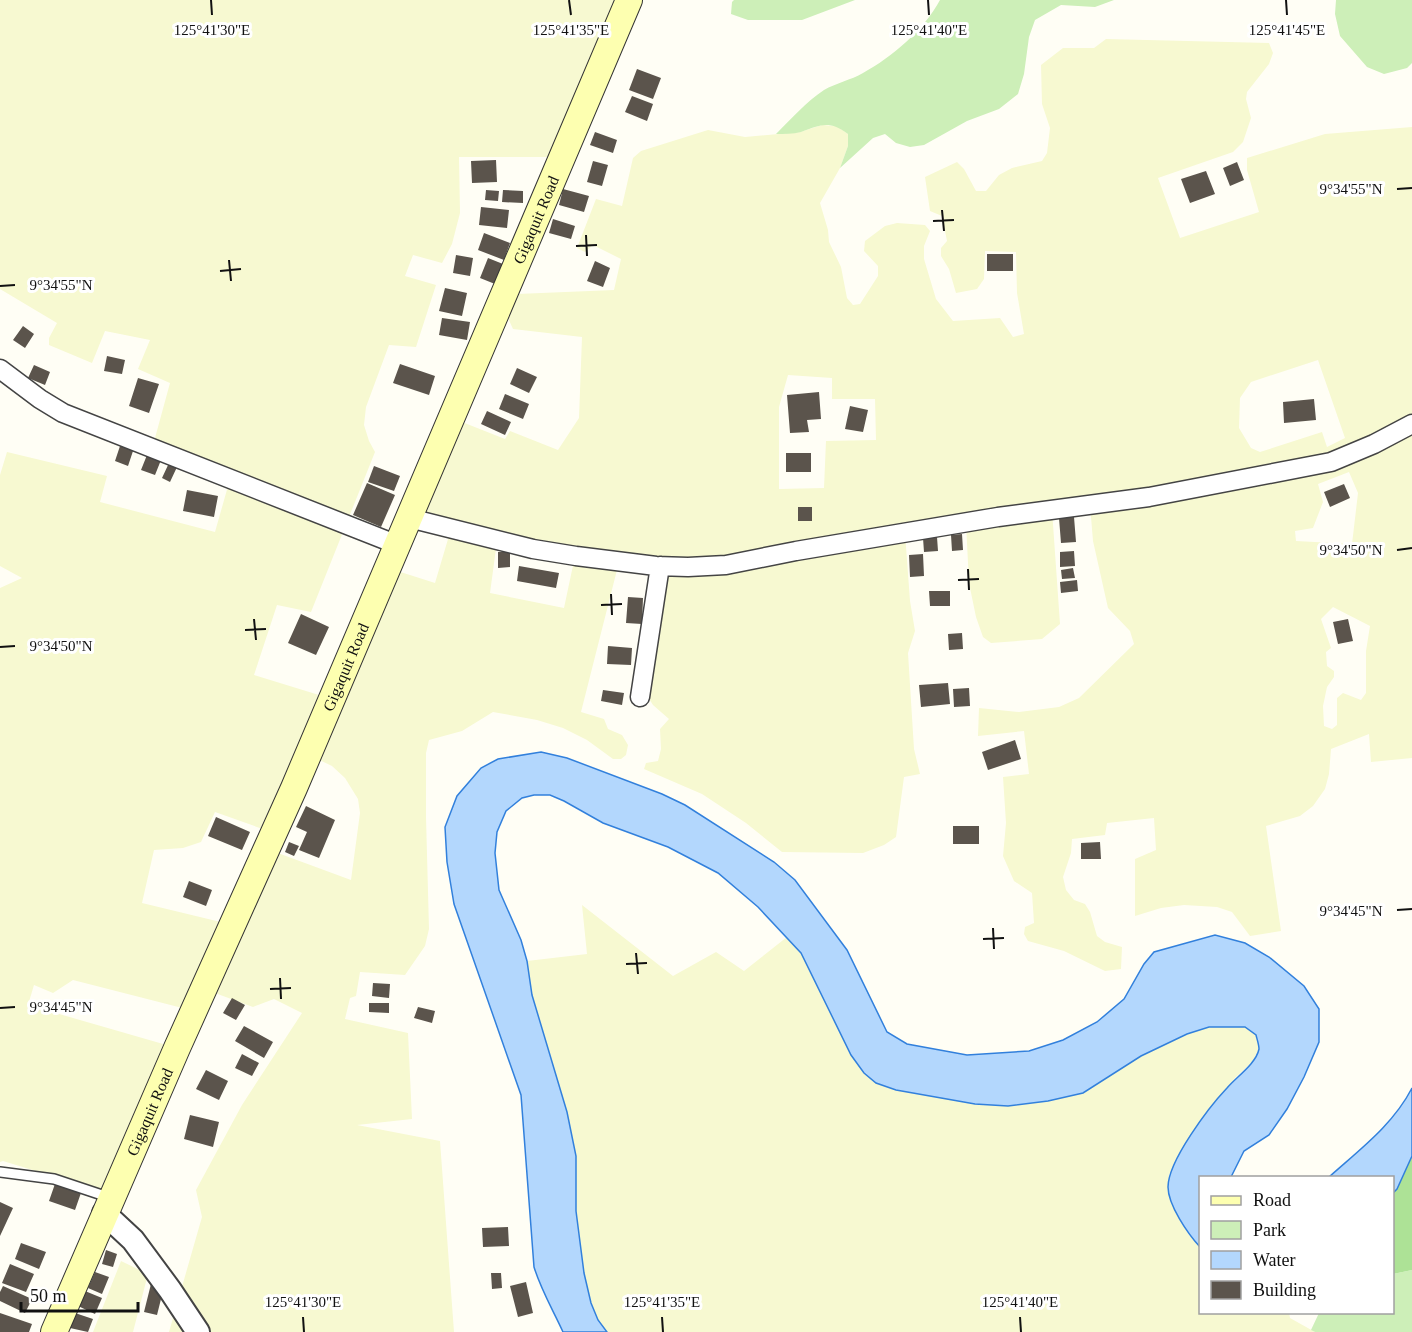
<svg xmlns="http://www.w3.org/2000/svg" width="1412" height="1332" font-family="Georgia,serif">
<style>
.farmland{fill:#f7f9d1;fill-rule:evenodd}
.green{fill:#cdefb8}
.forest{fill:#ade296}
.water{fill:#b3d7fd;stroke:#3280dc;stroke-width:1.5}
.building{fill:#5b544c}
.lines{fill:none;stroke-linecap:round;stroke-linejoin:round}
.service-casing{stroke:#444;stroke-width:12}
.minor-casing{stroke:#444;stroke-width:21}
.tertiary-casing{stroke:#444;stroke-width:26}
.secondary-casing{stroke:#333;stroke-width:28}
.service{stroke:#fff;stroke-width:9}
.minor{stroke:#fff;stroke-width:18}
.tertiary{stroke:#fff;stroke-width:22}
.secondary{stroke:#fdffb0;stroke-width:26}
.ticks{fill:none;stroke:#111;stroke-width:2}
.labels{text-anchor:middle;stroke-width:6;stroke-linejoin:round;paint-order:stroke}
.street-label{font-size:16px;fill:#111;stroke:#fff}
.ticks-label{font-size:15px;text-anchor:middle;fill:#111;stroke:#fff;stroke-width:6;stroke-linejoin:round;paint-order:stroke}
</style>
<rect width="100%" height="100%" fill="#fffef5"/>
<path class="farmland" d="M0,0H630L563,157H459L460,213L452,244L442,263L413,255L405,276L436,285L416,347L389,345L366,407L364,425L369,441L375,452L311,612L277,605L254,675L332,699L388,568L435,583L451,529L409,518L452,418L505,439L510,431L558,450L579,418L582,337L513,329L508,318L517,294L614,290L621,259L593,245L585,252L577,248L596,199L622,206L633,158L641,151L708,130L745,137L800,132L822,125L837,126L848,134V146L840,168L820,203L828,230L829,242L841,267L847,298L853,305L860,304L878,276V266L864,251L865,241L885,226L897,223L925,225L930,231L924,246V259L936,299L953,321L1000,318L1013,337L1024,334L1017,293L1016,252L985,251L984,279L977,289L956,293L949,269L941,256V248L947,241L942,216L930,211L925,177L957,162L964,169L976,191H986L999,175L1012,168L1042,161L1047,153L1050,128L1042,104L1041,65L1063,48H1094L1106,39L1269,43L1273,53L1269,64L1247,92L1246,99L1251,118L1243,142L1233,152L1158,178L1180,238L1259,212L1247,170V158L1325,134L1412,127V758L1371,762L1369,734L1331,749L1329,774L1325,789L1313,806L1300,816L1266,826L1281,931L1250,936L1232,912L1217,907L1184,905L1161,908L1135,916V859L1156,850L1154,818L1107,823L1105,835L1072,839L1071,853L1063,877L1066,890L1074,900L1085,904L1090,912L1097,936L1105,942L1122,947L1121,969L1105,971L1064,951L1028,941L1024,934L1025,927L1034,923L1032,893L1014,881L1003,856L1006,823L1003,777L1029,774L1024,731L978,736L979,708L1019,712L1059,707L1079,698L1134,644L1130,631L1108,608L1093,541L1090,505L1052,510L1060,624L1042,639L991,643L983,637L976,617L969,583L966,523L905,533L910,601L915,631L908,653L914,749L920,774L904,777L896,837L884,845L863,853L782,852L746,823L702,794L644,769L646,763L658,761L661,749L660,729L669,719L653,705L646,694L663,567L619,562L581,712L604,719L608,729L622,735L628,745L626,755L621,759H613L587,740L563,728L537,720L493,712L462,731L429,740L426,753V817L429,929L425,946L405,975L360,972L356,996L350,998L345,1019L408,1033L412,1119L357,1125L440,1141L454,1332H169L202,1217L196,1190L242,1105L302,1013L274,999L253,1007L204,989L194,1011L73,980L53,993L34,985L28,1005L177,1048L111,1194L3,1161L0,1162V588L22,578L0,566V475L7,452L107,476L100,502L215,532L230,479L152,449L170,383L138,369L150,340L105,331L92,363L49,345V338L57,323L0,289ZM1318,360L1345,438L1327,447L1322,432L1260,452L1251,448L1239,428L1240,398L1251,382ZM788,375L832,378V399H875L876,440L826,441L824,488L779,489V407ZM1349,472L1358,493L1352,544L1296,541L1295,531L1313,528L1323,502L1318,484ZM497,541L575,556L564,608L490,593ZM1333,607L1370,626L1366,651V693L1361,700L1343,693L1337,698V725L1332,729L1324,726L1323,706L1327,687L1334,677V671L1327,666L1326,652L1331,648L1321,619ZM309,755L332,766L345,778L358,799L360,813L351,880L267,849L233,925L142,903L154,850L183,848L201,842L215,812L274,833Z
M582,905L673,976L716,952L744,971L787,937L801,953L851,1055L864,1073L876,1083L896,1090L975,1104L1008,1106L1048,1101L1187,1034L1209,1027H1246L1256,1035L1259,1049L1252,1062L1235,1078L1202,1119L1177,1158L1169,1175L1168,1188L1177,1215L1189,1235L1200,1247V1312L1289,1313L1290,1318L1315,1332H607L598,1321L591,1303L584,1273L576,1211V1156L567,1112L532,995L527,961L587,954Z
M121,1261L148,1274L133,1332H93Z"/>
<path class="green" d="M734,0H855L802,20H748L731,14L732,2Z
M940,0H1114L1095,7L1061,5L1035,20L1029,37L1024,74L1018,94L999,109L967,121L924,145L910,147L896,143L885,134L873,138L840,168L848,146V134C829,120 821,125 801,132C793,134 784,134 776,134C791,119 806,102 824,90C836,83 851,80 863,73C892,57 924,30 940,0Z
M1336,0H1412V63L1407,68L1384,74L1367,67L1340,36L1335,14Z
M1412,1270V1332H1315L1311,1330L1319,1313L1392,1312L1393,1274Z"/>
<path class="forest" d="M1412,1156V1270L1393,1274V1193L1397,1189Z"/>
<path class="water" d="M541,752L567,758L662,794L685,805L774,862L795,880L847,950L887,1032L907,1044L967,1055L1029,1051L1063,1040L1097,1022L1124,999L1144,964L1154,952L1215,935L1245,943L1269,957L1304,986L1319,1009V1042L1304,1077L1287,1109L1269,1135L1244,1151L1231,1177L1200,1178V1247C1188,1234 1168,1205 1168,1187C1168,1161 1209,1107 1227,1088C1236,1077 1256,1064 1259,1049C1259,1045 1257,1039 1256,1035L1245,1027H1209L1187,1034L1141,1056L1083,1093L1048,1101L1008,1106L975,1104L896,1090L876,1083L864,1073L851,1055L801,953L758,907L718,873L668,847L603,823L564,801L550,795H534L522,798L506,811L497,832L495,853L499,890L521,940L527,961L532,995L567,1112L576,1156V1211L584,1273L591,1303L598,1320L607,1332H563C553,1310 541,1290 534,1267L521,1095L454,904L447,862L445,827L457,796L481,768L498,759Z
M1412,1088V1156L1397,1189L1393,1193L1392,1178L1329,1177C1359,1150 1393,1125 1412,1088Z"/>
<path class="building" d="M637,69L661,78L653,99L629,90Z
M632,96L653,104L647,121L625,112Z
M595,132L617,140L613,153L590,145Z
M496,160L497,182L472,183L471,161Z
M593,161L608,165L602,186L587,182Z
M1237,162L1244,180L1230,186L1223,168Z
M1206,171L1215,194L1190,203L1181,179Z
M563,189L589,196L584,212L559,205Z
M486,190L499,191L498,201L485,200Z
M503,190L523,191V203L502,202Z
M481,207L509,210L507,228L479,225Z
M553,219L575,226L571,239L549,233Z
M484,233L510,243L504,260L478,250Z
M987,254H1013V271H987Z
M456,255L473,258L470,276L453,273Z
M488,258L503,264L495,284L480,278Z
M595,261L610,268L603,287L587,281Z
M445,288L467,293L462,316L439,311Z
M442,318L470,322L467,340L439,335Z
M23,326L34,334L25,348L13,340Z
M107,356L125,360L122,374L104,371Z
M400,364L435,376L429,395L393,383Z
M34,365L50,372L45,385L28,378Z
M517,368L537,377L529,393L510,384Z
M138,378L159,384L149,413L129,406Z
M819,392L821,419L807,420L809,432L790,433L787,395Z
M505,394L529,404L523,419L499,409Z
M1314,399L1316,420L1284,423L1283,402Z
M850,406L868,410L863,432L845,429Z
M487,411L511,422L505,435L481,424Z
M120,446L133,451L128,466L115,461Z
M786,453H811V472H786Z
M147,455L161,460L155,475L141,470Z
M169,463L177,467L170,482L162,478Z
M374,466L400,476L394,491L368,482Z
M367,483L395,495L381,527L353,515Z
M1344,484L1350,498L1330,507L1324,492Z
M187,490L218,496L214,517L183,511Z
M798,507H812V521H798Z
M1074,517L1076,542L1061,543L1059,518Z
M962,534L963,550L952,551L951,535Z
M937,537L938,551L924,552L923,538Z
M1074,551L1075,566L1060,567V552Z
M498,552H510V567L498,568Z
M923,554L924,576L910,577L909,555Z
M519,566L559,573L556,588L517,581Z
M1073,568L1075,578L1062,579L1061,570Z
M1077,580L1078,591L1061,593L1060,582Z
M929,591H950V606H930Z
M628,597L643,598L642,624L626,623Z
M301,614L329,627L316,655L288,643Z
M1348,619L1353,641L1338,644L1333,622Z
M962,633L963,649L949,650L948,634Z
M608,646L632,648L631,665L607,664Z
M948,683L950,704L921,707L919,685Z
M969,688L970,706L954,707L953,689Z
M603,690L624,693L622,705L601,701Z
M1015,740L1021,759L988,770L982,752Z
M306,806L335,820L319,858L299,850L307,832L296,827Z
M216,817L250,832L242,850L208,836Z
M953,826H979V844H953Z
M289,842L299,846L294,856L285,852Z
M1100,842L1101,859H1081V843Z
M189,881L212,890L206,906L183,897Z
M373,983L390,984L389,998L372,996Z
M232,998L245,1005L236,1020L223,1013Z
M369,1003H389V1013L369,1012Z
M418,1007L435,1011L432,1023L414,1018Z
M244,1026L273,1042L264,1058L235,1041Z
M242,1054L259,1063L252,1076L235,1068Z
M206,1070L228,1081L219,1100L196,1089Z
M190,1115L219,1122L213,1147L184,1139Z
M56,1181L82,1190L75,1210L49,1201Z
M0,1202L13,1208L0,1236Z
M508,1227L509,1246L483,1247L482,1228Z
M21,1243L46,1252L39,1269L15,1259Z
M106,1250L117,1254L113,1267L102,1264Z
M10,1264L34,1274L26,1292L2,1283Z
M95,1272L109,1277L102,1294L88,1288Z
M491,1273H501L502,1288L492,1289Z
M526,1282L533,1313L518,1317L510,1286Z
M151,1284L164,1287L157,1315L144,1312Z
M3,1286L32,1299L25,1313L0,1301V1292Z
M85,1291L102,1298L95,1314L78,1306Z
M0,1313L32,1324L29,1332H0Z
M75,1313L93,1319L88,1332L70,1328Z"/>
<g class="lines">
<defs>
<path id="service" d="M0,1172L54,1179L111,1198"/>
<path id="minor" d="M0,369L40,399L63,413L398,545
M409,518L533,549L576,556L656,566L688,567L726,565L796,551L998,517L1149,497L1331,462L1374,444L1412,424
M640,697L660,566"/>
<path id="tertiary" d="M104,1213L133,1240L170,1290L198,1332"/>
<g id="secondary">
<path id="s1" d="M54,1332L177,1048L294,788L629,0"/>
</g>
</defs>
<use href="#service" class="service-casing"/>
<use href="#minor" class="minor-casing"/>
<use href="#tertiary" class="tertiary-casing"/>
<use href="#secondary" class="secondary-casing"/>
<use href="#service" class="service"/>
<use href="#minor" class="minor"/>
<use href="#tertiary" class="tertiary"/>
<use href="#secondary" class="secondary"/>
</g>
<path class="ticks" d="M211,0L212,15M569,0L571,15M928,0L929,15M1286,0L1287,15M1397,189L1412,188M942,210L944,231M933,221L954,220M586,235L587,256M576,246L597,245M229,260L231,281M220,271L241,269M0,286L15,285M1397,550L1412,548M968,569L969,590M958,580L979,579M611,594L612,615M601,605L622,604M254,619L256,640M245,630L266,629M0,647L15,646M1397,910L1412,909M993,928L994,949M983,939L1004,938M636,953L638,974M626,964L647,963M280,978L281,999M270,989L291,988M0,1008L15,1007M303,1317L304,1332M662,1317L663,1332M1020,1317L1021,1332"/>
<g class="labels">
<g class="street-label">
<text dy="6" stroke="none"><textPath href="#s1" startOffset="1212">Gigaquit Road</textPath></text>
<text dy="6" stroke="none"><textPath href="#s1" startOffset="726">Gigaquit Road</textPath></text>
<text dy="6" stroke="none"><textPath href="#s1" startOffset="240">Gigaquit Road</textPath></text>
</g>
</g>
<g class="ticks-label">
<text x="212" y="35">125°41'30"E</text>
<text x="571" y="35">125°41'35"E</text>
<text x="929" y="35">125°41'40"E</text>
<text x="1287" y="35">125°41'45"E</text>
<text x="1351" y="194">9°34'55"N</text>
<text x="61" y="290">9°34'55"N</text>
<text x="1351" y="555">9°34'50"N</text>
<text x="61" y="651">9°34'50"N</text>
<text x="1351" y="916">9°34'45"N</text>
<text x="61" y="1012">9°34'45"N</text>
<text x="303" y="1307">125°41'30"E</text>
<text x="662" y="1307">125°41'35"E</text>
<text x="1020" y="1307">125°41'40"E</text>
</g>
<rect x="1199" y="1176" width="195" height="138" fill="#ffffff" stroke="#a0a0a0" stroke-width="1.5"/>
<rect x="1211" y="1196" width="30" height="9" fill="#fdffb0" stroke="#a0a0a0" stroke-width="1.5"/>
<text x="1253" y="1206" font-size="18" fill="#111111">Road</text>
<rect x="1211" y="1221" width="30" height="18" fill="#cdefb8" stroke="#a0a0a0" stroke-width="1.5"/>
<text x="1253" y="1236" font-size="18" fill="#111111">Park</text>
<rect x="1211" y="1251" width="30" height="18" fill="#b3d7fd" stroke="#a0a0a0" stroke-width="1.5"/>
<text x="1253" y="1266" font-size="18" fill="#111111">Water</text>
<rect x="1211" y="1281" width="30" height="18" fill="#5b544c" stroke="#a0a0a0" stroke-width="1.5"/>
<text x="1253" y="1296" font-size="18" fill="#111111">Building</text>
<path d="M21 1302v9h117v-9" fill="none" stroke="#111111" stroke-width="3"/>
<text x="30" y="1302" font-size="18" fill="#111111" stroke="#ffffff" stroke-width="4.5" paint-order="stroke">50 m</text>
</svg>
